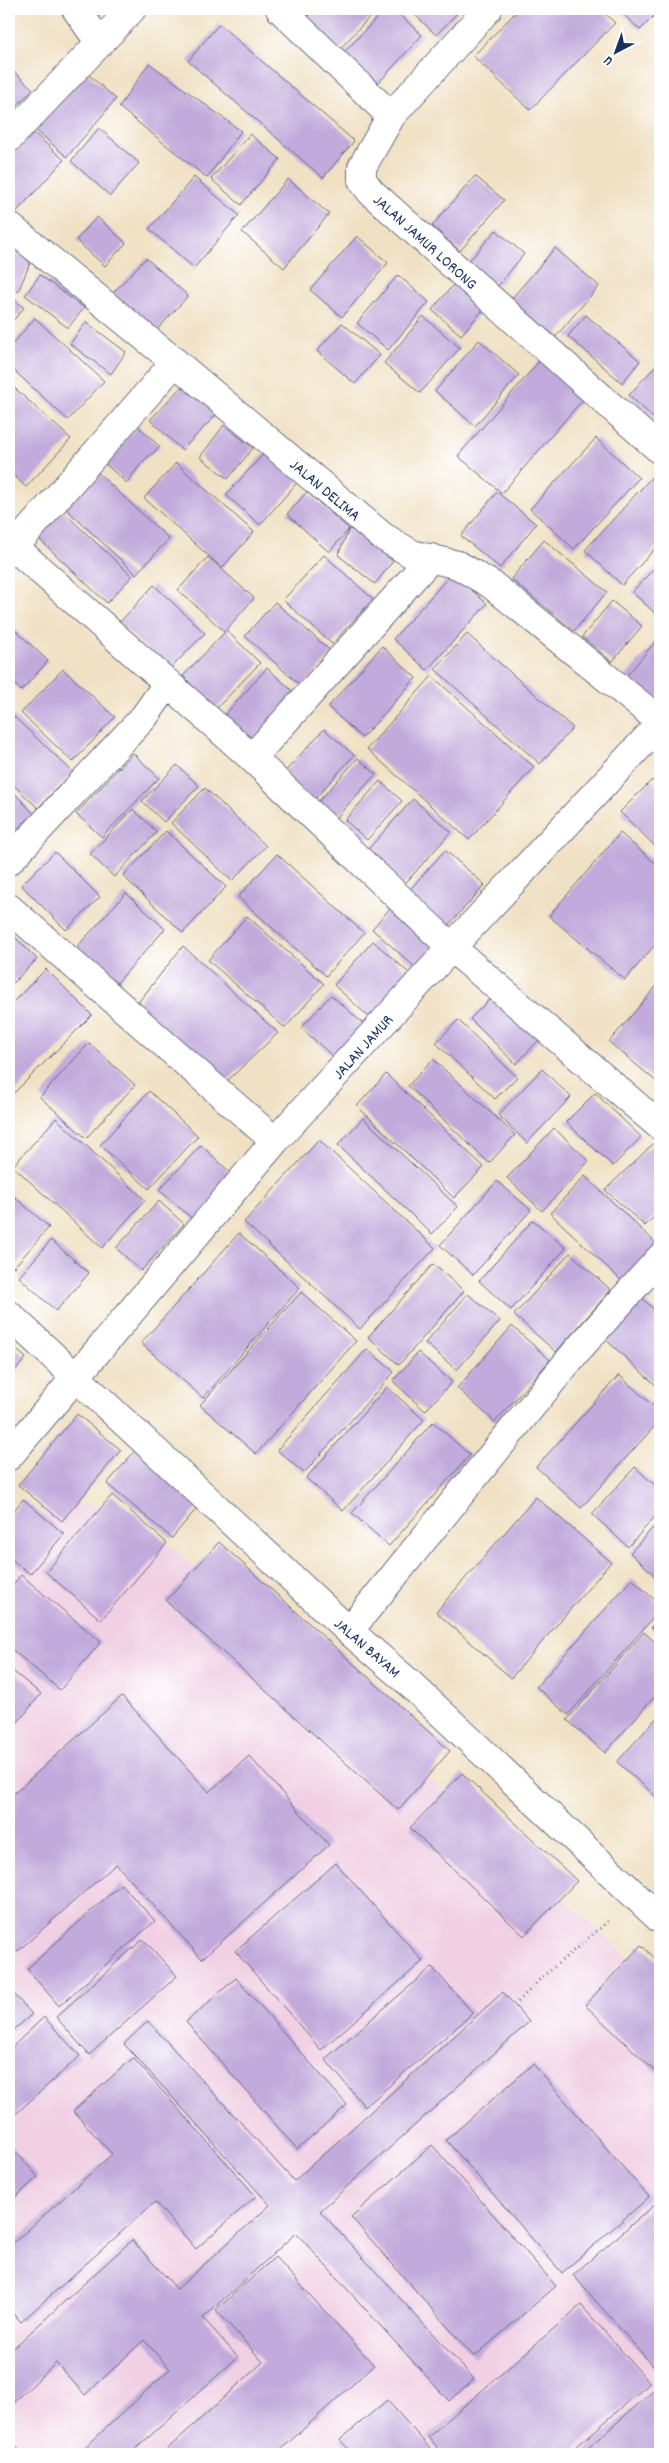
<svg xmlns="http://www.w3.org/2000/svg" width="669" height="2463" font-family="Dekko,sans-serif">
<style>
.built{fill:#f1d0e4}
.building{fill:#c2abdc}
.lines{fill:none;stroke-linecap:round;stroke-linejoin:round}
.minor-casing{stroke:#666d82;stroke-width:30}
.path{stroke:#666d82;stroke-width:3;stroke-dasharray:1 4;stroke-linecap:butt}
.minor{stroke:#fff;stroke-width:28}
.labels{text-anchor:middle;stroke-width:4;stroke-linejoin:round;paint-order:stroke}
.street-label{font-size:16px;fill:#1b2f5e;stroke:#fff}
</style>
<rect width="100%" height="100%" fill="#fff"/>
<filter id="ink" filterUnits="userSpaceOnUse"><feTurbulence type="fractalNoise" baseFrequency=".02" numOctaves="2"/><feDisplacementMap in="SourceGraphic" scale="10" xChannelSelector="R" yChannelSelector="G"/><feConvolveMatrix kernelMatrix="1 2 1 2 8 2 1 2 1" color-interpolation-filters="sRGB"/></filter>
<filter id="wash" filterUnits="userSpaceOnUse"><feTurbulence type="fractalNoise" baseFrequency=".0096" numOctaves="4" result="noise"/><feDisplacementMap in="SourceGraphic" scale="20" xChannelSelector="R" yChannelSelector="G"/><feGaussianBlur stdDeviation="1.12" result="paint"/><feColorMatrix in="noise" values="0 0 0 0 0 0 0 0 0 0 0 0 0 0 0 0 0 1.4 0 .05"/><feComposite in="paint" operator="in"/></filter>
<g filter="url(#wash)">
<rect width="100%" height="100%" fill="#f1e1c4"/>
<path class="built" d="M51,1503L126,1506L660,1986V2454H9V1556Z"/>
<g id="blocks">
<path class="building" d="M315,9H377L337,52L303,21Z
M385,9H393L422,35L373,89L339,58Z
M409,9H455L458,12L436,35Z
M519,9H600L615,23L530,110L473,56Z
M618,9H660V10L640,30Z
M219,24L354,141L323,178L188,61Z
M149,63L241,131L207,178L119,107Z
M9,67L33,89L9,114Z
M80,67L116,99L67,157L30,125Z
M99,128L139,163L110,196L71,161Z
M30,129L64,160L10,219L9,153Z
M250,134L280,159L241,205L211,179Z
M475,176L504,200L460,251L432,226Z
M194,177L239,215L194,268L149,229Z
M288,179L329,214L284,268L242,232Z
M97,217L126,243L105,266L76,240Z
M496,230L524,254L498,286L469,261Z
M357,236L388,263L342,317L310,290Z
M9,239L30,263L18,292L9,282Z
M555,248L599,286L551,342L507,304Z
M146,258L188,296L154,333L111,295Z
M40,275L84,308L68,328L25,295Z
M398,275L429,302L388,350L357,323Z
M460,277L490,302L461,335L432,310Z
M9,294L24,308L9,325Z
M586,315L640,361L622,383L568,336Z
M423,316L460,348L420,393L384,363Z
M35,318L104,381L68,420L9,366V348Z
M86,322L126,352L111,374L70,344Z
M342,323L380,355L355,384L317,351Z
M479,340L519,375L475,426L435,391Z
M547,352L591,390L502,493L458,456Z
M660,361V424L629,395Z
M186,382L218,413L182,450L150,420Z
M9,383L71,439L26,487L9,471Z
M224,425L253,448L228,479L200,457Z
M138,426L160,447L142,462L127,483L104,463Z
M596,438L639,478L574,549L530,509Z
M268,449L301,478L260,525L226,495Z
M176,463L254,532L222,568L144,498Z
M660,468V543L622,585L585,550Z
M97,472L169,539L136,574L64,507Z
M307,492L349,529L329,552L287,514Z
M497,492L536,524L500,568L461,536Z
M62,511L132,576L107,603L37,537Z
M349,529L356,532L393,561L375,584L338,555Z
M544,540L607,592L574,631L511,579Z
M324,555L373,599L332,644L283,600Z
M208,557L254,598L226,630L260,663L216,709L183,676L225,632L178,590Z
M660,562V618L632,592Z
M452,573L487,604L427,670L393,639Z
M154,585L205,633L169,670L119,623Z
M612,601L642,626L612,662L582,637Z
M275,602L333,653L302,687L245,636Z
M9,624L48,661L21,691L9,679Z
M467,634L573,728L540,764L435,669Z
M660,636V697L654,705L624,679Z
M382,646L416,678L362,738L328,707Z
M267,668L297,695L252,745L222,718Z
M63,669L115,717L73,762L21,713Z
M432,676L534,767L469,840L367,749Z
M11,714L73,772L38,808L9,781V716Z
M324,729L354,755L313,801L283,774Z
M133,753L159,778L102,837L76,814Z
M358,758L376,774L336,818L318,802Z
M177,765L199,786L164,822L142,801Z
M652,780L660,788V851L620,812Z
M380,781L402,801L367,840L345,820Z
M9,787L34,814L9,836Z
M205,788L266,846L232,881L171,823Z
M413,799L451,832L402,887L364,854Z
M133,809L157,832L114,877L90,854Z
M166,831L226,887L183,933L123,876Z
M620,833L660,867V939L625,980L549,916Z
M445,850L485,885L445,929L406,894Z
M55,852L100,897L66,930L21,885Z
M277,854L364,933L326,976L238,897Z
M126,893L165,929L116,984L76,948Z
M393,905L437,944L416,968L372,929Z
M247,916L324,984L285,1028L208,960Z
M9,931L37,959L9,987Z
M373,941L409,973L369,1017L334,985Z
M183,946L278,1033L225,1083L137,1004Z
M46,969L92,1015L9,1098V1006Z
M660,982V1078L657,1082L609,1042Z
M331,995L367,1027L337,1060L301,1028Z
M493,996L539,1040L516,1064L470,1019Z
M458,1020L517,1077L495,1099L436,1043Z
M89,1043L135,1085L86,1138L40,1097Z
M433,1059L515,1135L489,1163L408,1086Z
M542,1069L571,1097L527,1143L498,1115Z
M386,1074L484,1167L454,1198L357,1106Z
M149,1091L198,1136L149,1189L100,1145Z
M595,1093L641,1137L613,1166L566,1122Z
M56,1118L145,1200L102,1248L13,1166Z
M363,1118L458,1207L432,1234L338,1145Z
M554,1128L589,1161L542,1211L507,1178Z
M319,1140L435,1248L360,1329L244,1222Z
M654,1143L660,1149V1211L645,1226L605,1190Z
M201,1145L235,1177L195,1221L159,1190Z
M585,1176L659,1246L624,1283L550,1213Z
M497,1181L531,1210L473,1275L440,1245Z
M9,1192L49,1227L14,1267L9,1263Z
M159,1201L184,1224L141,1271L116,1248Z
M533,1220L566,1248L511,1310L479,1281Z
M239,1233L300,1288L203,1398L141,1343Z
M51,1240L89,1273L56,1311L19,1277Z
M570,1253L611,1290L556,1352L514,1315Z
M433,1264L464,1291L399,1365L368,1337Z
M301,1292L356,1341L256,1454L200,1405Z
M468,1294L500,1321L457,1370L425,1343Z
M641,1297L660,1315V1389L604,1338Z
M512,1326L550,1360L495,1422L457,1388Z
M9,1343L26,1358L9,1378Z
M367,1349L394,1372L304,1473L277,1450Z
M418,1352L452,1382L425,1411L393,1381Z
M619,1375L660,1412V1420L581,1508L536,1467Z
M387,1387L424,1420L343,1511L306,1478Z
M77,1414L121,1450L62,1521L18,1485Z
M433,1422L470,1455L389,1546L352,1513Z
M138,1447L203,1501L172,1538L107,1484Z
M635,1467L660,1490V1511L628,1547L592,1514Z
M112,1495L167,1543L101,1620L46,1572Z
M536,1497L611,1562L511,1678L436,1612Z
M23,1499L64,1534L30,1574L9,1557V1517Z
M660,1520V1580L630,1553Z
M219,1542L450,1751L398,1810L166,1601Z
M21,1575L101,1642L60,1690L9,1647V1589Z
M632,1579L660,1605V1610L568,1715L536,1687Z
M660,1616V1635L651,1627Z
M644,1632L660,1647V1690L605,1753L567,1720Z
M9,1668L41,1694L9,1733Z
M122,1696L209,1792L249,1756L329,1845L202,1959L116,1864L18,1951L9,1941V1798Z
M660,1714V1800L617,1762Z
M462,1773L577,1881L524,1936L410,1828Z
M336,1863L423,1961L321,2050L235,1951Z
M121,1884L155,1921L59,2006L27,1969Z
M143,1939L177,1976L89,2055L56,2017Z
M641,1945L660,1963V2076L585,2005Z
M432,1967L473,2013L365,2107L325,2059Z
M236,1978L347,2105L297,2149L186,2022Z
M9,1989L32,2014L9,2034Z
M503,1992L529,2022L320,2211L474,2379L449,2401L296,2233L203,2318L238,2357L130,2454H78L170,2369L144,2340L85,2395L56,2363L9,2407V2352L132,2240L177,2289L270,2205L124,2044L148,2021L294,2181Z
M44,2017L80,2056L9,2120V2050Z
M133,2058L256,2196L196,2249L155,2202L21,2322L9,2308V2247L112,2154L73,2111Z
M533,2064L649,2197L562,2273L446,2140Z
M9,2144L38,2177L9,2203Z
M432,2145L556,2286L474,2357L351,2217Z
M660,2200V2374L573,2275Z
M275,2257L374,2365L276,2454H162L263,2362L216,2310Z
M581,2305L650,2383L568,2454H443L428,2437Z
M660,2385V2454H581Z
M387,2400L435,2454H353L340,2440Z
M9,2439L23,2454H9Z"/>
</g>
</g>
<g filter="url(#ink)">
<use href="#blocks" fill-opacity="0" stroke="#666d82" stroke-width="1"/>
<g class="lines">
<defs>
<path id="minor" d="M76,9L100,43
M280,9L391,116L362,167V180L371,192L660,450
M391,116L488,9
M9,138L132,9
M9,226L175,362L382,536L412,554L458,565L492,585L660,721
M14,547L252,758L452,948L660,1126
M9,553L175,362
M252,758L431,558
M9,861L144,717L168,683
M9,908L275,1141
M9,1315L349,1631L407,1681L660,1919
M9,1456L275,1141L462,936L660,724
M349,1631L575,1353L660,1258"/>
</defs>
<use href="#minor" class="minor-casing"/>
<path class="path" d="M518,2002L541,1978L611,1919
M9,2367L11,2369"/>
<use href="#minor" class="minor"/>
</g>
</g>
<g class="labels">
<g class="street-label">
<text transform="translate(426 241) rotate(42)" y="6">JALAN JAMUR LORONG</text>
<text transform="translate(326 489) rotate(40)" y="6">JALAN DELIMA</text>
<text transform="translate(362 1046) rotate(-48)" y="6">JALAN JAMUR</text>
<text transform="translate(368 1647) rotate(41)" y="6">JALAN BAYAM</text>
</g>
</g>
<rect width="669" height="2463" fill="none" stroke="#fff" stroke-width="30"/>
<g transform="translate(616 52) rotate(221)" stroke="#ffffff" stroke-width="4" paint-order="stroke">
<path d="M0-4L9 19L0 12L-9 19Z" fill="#1b2f5e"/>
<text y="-8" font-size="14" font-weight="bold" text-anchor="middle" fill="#1b2f5e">U</text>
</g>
</svg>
